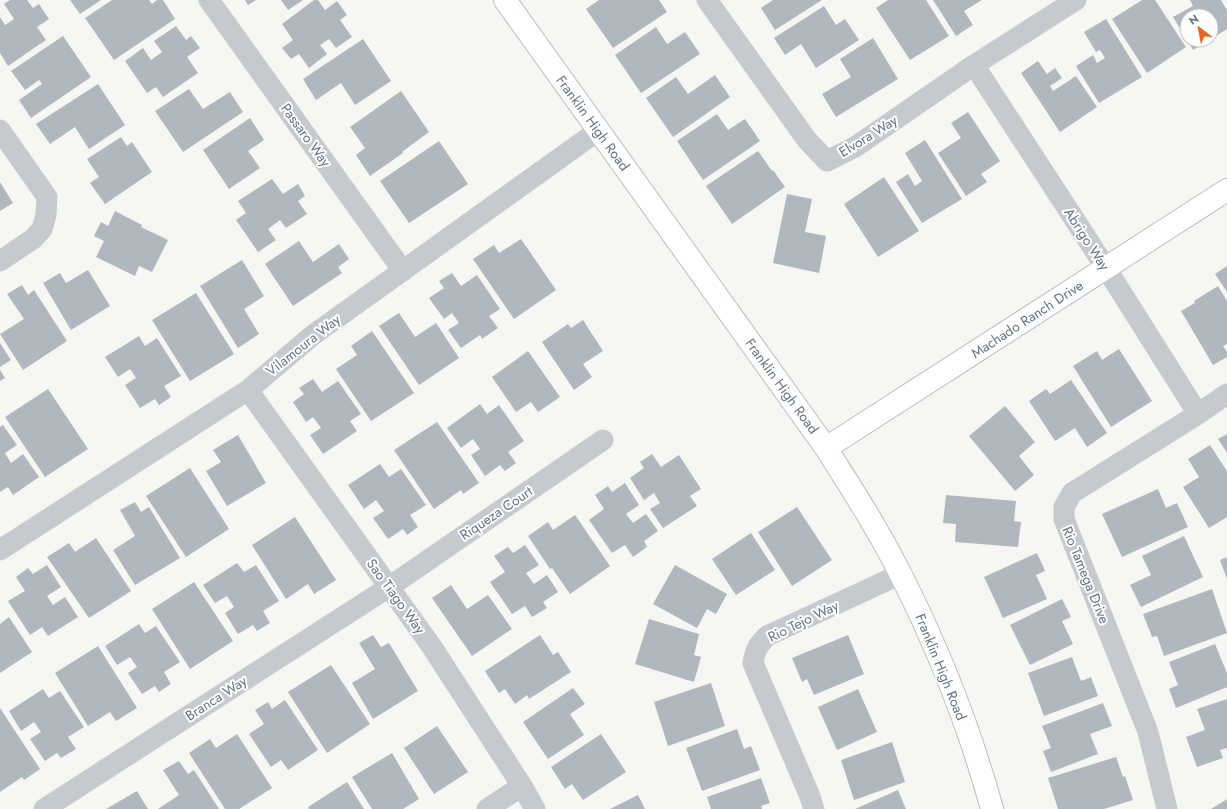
<svg xmlns="http://www.w3.org/2000/svg" width="1227" height="809" font-family="Jost,sans-serif">
<style>
.building{fill:#b1b7be}
.lines{fill:none;stroke-linecap:round;stroke-linejoin:round}
.secondary-casing{stroke:#bbbec3;stroke-width:24}
.street{stroke:#c6c9cd;stroke-width:21}
.secondary{stroke:#fff;stroke-width:22}
.labels{text-anchor:middle;stroke-width:4;stroke-linejoin:round;paint-order:stroke}
.street-label{font-size:14px;fill:#647386;stroke:#fff}
</style>
<rect width="100%" height="100%" fill="#f6f7f3"/>
<path class="building" d="M10,0H27L33,8L39,4L49,19L37,27L46,40L8,66L0,53V17L5,25L14,19L4,4Z
M70,0H101L80,14Z
M112,0H149L152,4L157,0H163L175,19L114,60L85,18Z
M245,0H256L248,5Z
M281,0H303L288,10Z
M314,0H318L325,10L337,1L347,15L340,20L352,37L336,48L329,39L320,45L327,54L309,68L299,54L291,59L282,48L293,40L282,24Z
M599,0H659L667,12L613,48L586,9Z
M773,0H822L775,30L761,8Z
M888,0H926L949,36L910,60L876,8Z
M933,0H982L964,11L973,25L956,36Z
M1142,0H1155L1186,47L1147,73L1112,19Z
M1190,0H1221L1227,10V29L1211,39V16H1187V40L1173,17L1193,6Z
M824,6L836,25L845,19L859,40L816,68L801,44L785,55L774,38Z
M1106,19L1142,77L1099,103L1076,66L1093,55L1097,63L1105,58L1100,50L1096,52L1084,32Z
M176,26L186,40L191,36L200,48L187,57L198,73L163,97L156,87L147,93L125,61L143,48L151,60L162,52L154,41Z
M656,27L667,44L685,32L700,54L641,93L615,55Z
M63,36L91,77L31,118L19,100L42,84L39,80L25,90L11,71Z
M873,38L898,79L836,117L822,94L851,77L840,59Z
M363,39L391,81L355,105L341,83L316,100L303,79Z
M1187,40H1210L1193,50Z
M1038,61L1047,74L1055,68L1062,78L1050,86L1053,91L1076,76L1097,107L1060,132L1021,73Z
M715,75L730,97L673,137L646,98L676,77L688,94Z
M98,84L125,125L89,149L75,127L50,144L36,124Z
M189,89L203,109L230,92L243,112L183,152L155,111Z
M401,91L429,132L402,152L403,153L370,176L356,155L365,148L350,127Z
M968,112L1000,161L981,174L987,182L966,196L938,153L961,138L951,123Z
M717,114L728,130L745,119L760,141L703,180L677,141Z
M250,118L264,140L248,151L260,168L229,189L203,150Z
M121,137L127,146L132,142L152,172L105,204L90,183L99,177L87,159Z
M925,140L962,199L922,223L896,182L908,174L915,186L922,181L905,153Z
M439,141L468,184L409,223L380,181Z
M758,151L772,171L773,170L785,187L732,224L706,186Z
M884,177L919,231L878,257L844,204Z
M272,179L283,194L298,184L305,196L298,201L307,214L286,228L280,220L268,229L276,240L258,252L236,220L246,213L238,201Z
M0,182L13,203L0,211Z
M787,194L812,199L805,232L826,236L819,273L773,263Z
M115,211L142,225L141,227L168,240L152,272L139,266L135,276L96,257L104,241L94,236L101,222L108,226Z
M521,239L556,290L514,319L473,259L494,245L499,253Z
M299,241L313,262L339,244L349,259L338,267L342,273L293,306L265,264Z
M242,260L264,296L244,309L259,334L238,348L200,286Z
M1227,266V292L1215,274Z
M88,270L110,306L71,330L43,283L60,273L66,283Z
M452,273L461,286L477,275L500,309L489,316L498,328L482,339L480,335L461,348L448,330L459,323L452,313L444,319L429,298L444,288L439,281Z
M22,285L28,295L34,290L67,341L23,370L0,334L24,319L7,294Z
M1218,286L1227,301V344L1223,346L1227,352V357L1213,365L1181,311L1195,303L1194,301Z
M196,293L234,354L190,381L152,320Z
M399,313L415,337L436,323L459,358L419,385L379,326Z
M583,320L603,351L583,364L592,377L574,390L542,342L568,324L571,328Z
M372,331L414,393L371,421L336,369L357,355L351,346Z
M139,336L145,346L157,338L181,376L164,386L171,397L159,405L155,399L140,408L125,385L136,378L130,369L118,377L105,357Z
M0,343L11,360L0,367Z
M1119,349L1152,401L1111,427L1073,366L1097,351L1102,360Z
M528,351L560,397L538,412L531,402L516,412L492,377Z
M0,370L5,378L0,381Z
M313,379L322,392L338,381L361,414L350,421L357,431L323,454L310,435L321,428L313,417L306,422L293,402L304,394L299,388Z
M1071,380L1107,433L1087,447L1075,428L1055,441L1029,401L1046,389L1050,394Z
M48,389L88,449L45,477L5,417Z
M480,404L487,414L499,405L524,441L508,452L516,463L505,471L500,465L485,476L471,455L480,449L473,439L461,448L447,428Z
M1005,406L1035,442L1019,456L1034,475L1015,491L969,436Z
M437,422L479,483L463,494L461,490L434,509L394,450Z
M3,425L17,445L5,453L11,463L23,454L39,477L13,495L8,487L0,492V427Z
M1227,434V453L1218,439Z
M238,435L266,483L227,506L206,471L221,462L213,450Z
M1210,445L1227,471V517L1209,528L1183,487L1199,477L1188,459Z
M652,454L661,467L679,455L701,489L690,496L697,506L663,528L650,509L660,503L654,493L644,500L630,478L644,468L640,462Z
M380,464L389,477L401,469L426,505L410,515L418,527L407,535L403,529L388,539L373,518L384,511L376,500L364,509L348,485Z
M190,468L229,529L186,557L146,496Z
M625,483L639,505L626,514L633,523L646,514L658,531L644,541L647,547L633,557L625,545L612,553L589,520L604,509L595,495L608,486L612,492Z
M1158,489L1166,508L1177,503L1188,527L1122,557L1102,514Z
M946,495L1016,501L1014,521L1021,522L1018,547L955,542L956,524L943,523Z
M135,502L141,512L149,507L180,558L135,585L113,550L135,536L120,510Z
M797,507L832,560L792,586L758,532Z
M575,515L610,566L570,594L552,568L550,569L528,536L548,522L553,530Z
M295,517L336,580L314,594L308,584L286,599L252,545Z
M751,533L775,570L736,595L712,559Z
M1184,536L1203,577L1141,607L1130,585L1151,575L1142,556Z
M96,538L131,591L89,618L47,557L69,543L75,552Z
M525,545L539,565L526,573L534,584L547,575L558,592L543,602L547,608L532,617L525,606L512,614L490,582L505,572L494,556L508,547L513,553Z
M1037,553L1045,571L1036,575L1047,599L1003,618L984,577Z
M1227,557V579L1220,560Z
M237,563L244,572L256,565L279,601L263,611L270,623L257,631L253,625L238,634L225,613L234,607L227,596L215,603L203,585Z
M47,565L61,587L47,596L53,605L65,597L78,617L48,636L42,627L30,635L8,601L25,591L16,577L28,568L33,574Z
M675,565L727,594L716,614L707,609L697,628L653,604Z
M194,582L233,641L190,669L152,609Z
M451,585L467,609L488,595L512,629L472,656L432,598Z
M1212,589L1227,633L1164,656L1157,636L1152,637L1143,614Z
M1062,599L1071,617L1062,621L1073,644L1030,665L1010,625Z
M9,617L32,652L0,673V624Z
M649,619L699,634L694,655L701,657L694,682L635,664Z
M139,624L145,633L156,626L180,662L164,672L171,684L159,692L155,686L142,694L128,673L137,667L130,657L117,665L105,646Z
M373,635L381,647L389,643L418,691L373,719L352,683L375,669L359,643Z
M540,635L553,655L558,652L571,672L529,699L527,695L515,704L505,689L499,693L485,671Z
M848,635L864,674L814,695L807,679L802,682L792,658Z
M1215,644L1227,673V687L1176,708L1169,689L1178,685L1169,662Z
M98,646L137,708L116,721L110,712L88,726L55,673Z
M1072,657L1081,681L1091,677L1098,696L1044,716L1028,673Z
M331,665L370,724L327,753L288,692Z
M711,683L725,726L668,746L654,702Z
M573,688L585,704L570,714L584,735L548,759L523,722Z
M43,689L49,698L60,691L84,727L68,737L76,749L61,758L57,753L45,761L30,739L41,732L34,722L21,731L9,711Z
M858,689L877,732L837,750L818,707Z
M1227,699V748L1220,750L1223,758L1197,767L1186,737L1205,730L1197,709Z
M285,700L318,750L288,770L281,760L271,767L249,734L264,724L255,710L268,702L272,709Z
M1103,703L1112,726L1090,734L1098,754L1051,772L1043,751L1051,748L1042,726Z
M0,708L40,769L24,780L22,777L0,792Z
M437,726L468,772L434,794L404,748Z
M737,729L744,749L751,746L760,770L702,791L686,748Z
M237,734L272,788L239,809H225L189,753L210,739L216,748Z
M601,734L626,772L583,800L572,784L565,789L551,767Z
M892,742L905,782L854,800L841,760Z
M392,753L419,799L403,809H372L352,777Z
M1116,757L1123,777L1125,776L1133,800L1104,809H1058L1048,778Z
M179,761L188,774L194,770L219,809H158L179,795L163,770Z
M761,778L770,803L761,806L762,809H711L707,797Z
M347,782L364,809H309L308,807Z
M898,790L906,809H855Z
M137,791L148,809H106Z
M638,795L645,809H610Z
M1227,799V809H1211Z"/>
<g class="lines">
<defs>
<path id="secondary" d="M505,0L826,448C852,489 879,531 901,575C939,650 970,729 992,809
M826,448L1227,190"/>
</defs>
<use href="#secondary" class="secondary-casing"/>
<path class="street" d="M209,0L403,271
M707,0L807,140L827,161L855,147L974,65L1076,0
M974,65L1106,268L1198,414
M0,130L47,197L46,215L42,229L33,239L0,261
M248,390L432,647L522,786L535,809
M0,550L248,390L313,335L599,130
M44,809L389,587L603,440
M487,809L522,786
M814,809L809,794L753,663C755,650 758,645 767,636L901,574
M1167,809L1148,732L1064,519V507L1072,493L1198,414L1227,394"/>
<use href="#secondary" class="secondary"/>
</g>
<g class="labels">
<g class="street-label">
<text transform="translate(593 123) rotate(54)" y="5">Franklin High Road</text>
<text transform="translate(306 135) rotate(54)" y="5">Passaro Way</text>
<text transform="translate(868 136) rotate(-32)" y="5">Elvora Way</text>
<text transform="translate(1087 239) rotate(57)" y="5">Abrigo Way</text>
<text transform="translate(1027 319) rotate(-33)" y="5">Machado Ranch Drive</text>
<text transform="translate(303 345) rotate(-38)" y="5">Vilamoura Way</text>
<text transform="translate(782 386) rotate(54)" y="5">Franklin High Road</text>
<text transform="translate(496 513) rotate(-34)" y="5">Riqueza Court</text>
<text transform="translate(1086 575) rotate(68)" y="5">Rio Tamega Drive</text>
<text transform="translate(396 596) rotate(54)" y="5">Sao Tiago Way</text>
<text transform="translate(803 621) rotate(-26)" y="5">Rio Tejo Way</text>
<text transform="translate(941 667) rotate(68)" y="5">Franklin High Road</text>
<text transform="translate(216 698) rotate(-33)" y="5">Branca Way</text>
</g>
</g>
<g transform="translate(1199 28) rotate(328)"><circle r="19" fill="#ffffff" stroke="#c1c7cf"/>
<path d="M0-3L7 15L0 10L-7 15Z" fill="#ee631c"/>
<text y="-6" font-size="11" font-weight="bold" text-anchor="middle" fill="#647386">N</text>
</g>
</svg>
